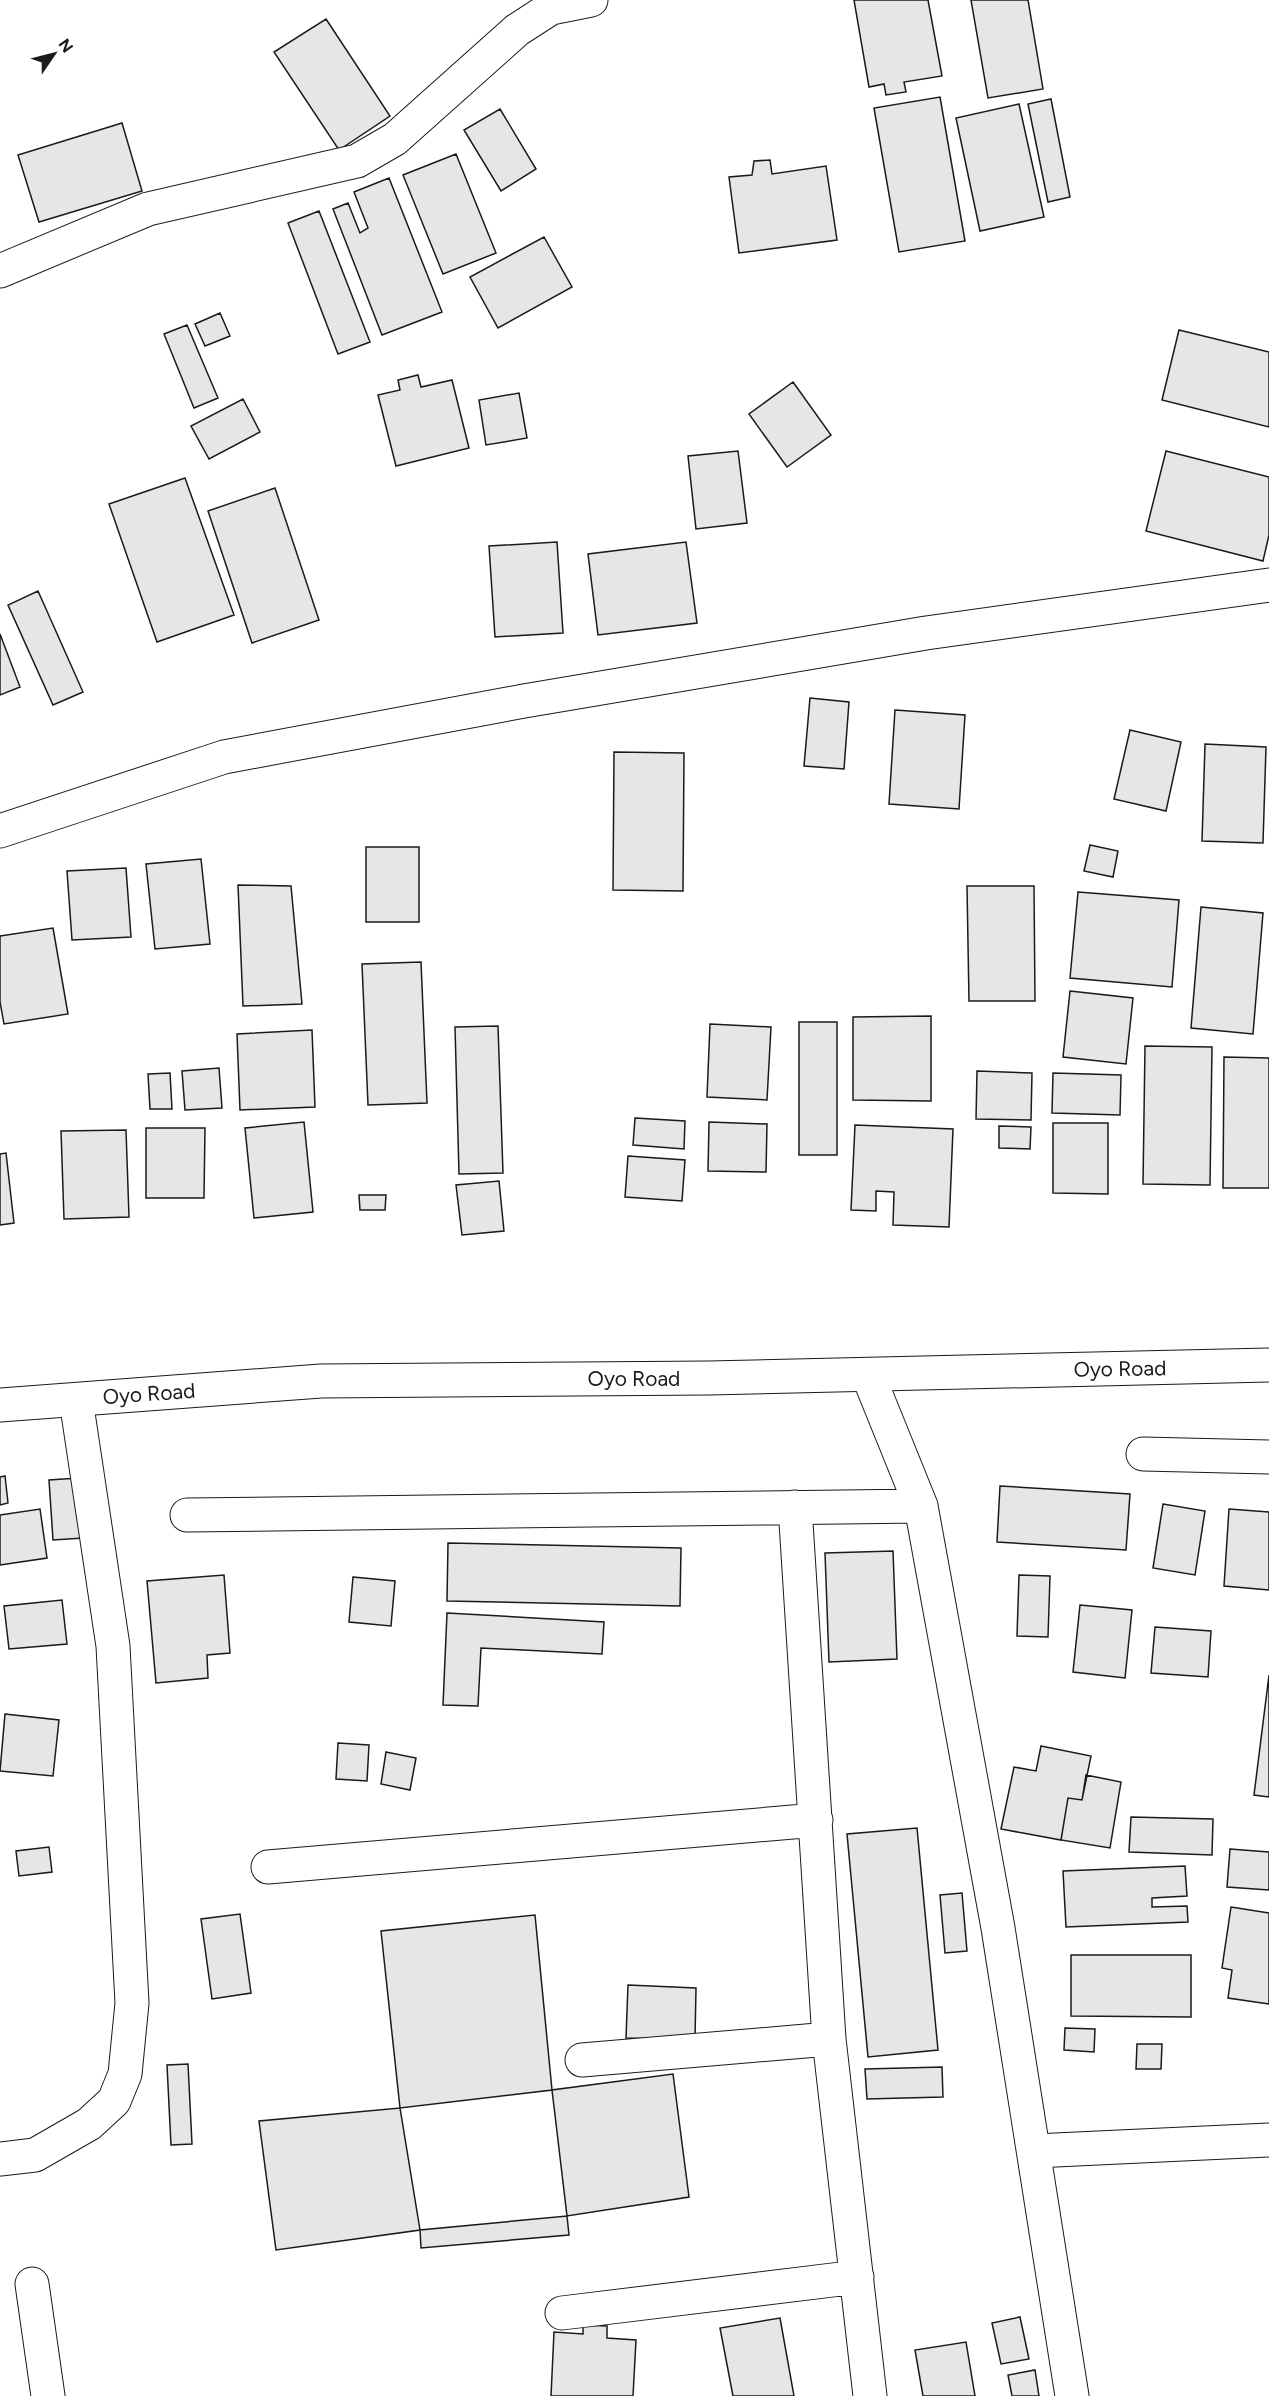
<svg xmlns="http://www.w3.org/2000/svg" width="1269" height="2396" font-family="Figtree,sans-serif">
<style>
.building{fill:#e6e6e6;stroke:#1a1a1a;stroke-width:1.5}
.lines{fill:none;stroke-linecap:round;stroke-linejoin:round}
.minor-casing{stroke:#1a1a1a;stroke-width:35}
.trunk-casing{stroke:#1a1a1a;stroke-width:35}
.minor{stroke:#fff;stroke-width:33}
.trunk{stroke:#fff;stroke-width:33}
.labels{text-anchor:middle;stroke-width:4.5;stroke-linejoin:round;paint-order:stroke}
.street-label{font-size:21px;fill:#1a1a1a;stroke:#fff}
</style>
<rect width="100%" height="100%" fill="#fff"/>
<path class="building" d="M854,0H928L942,76L904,82L906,92L886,95L884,84L869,87Z
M971,0H1028L1043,89L988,98Z
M326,19L390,116L339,150L274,52Z
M940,97L965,241L899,252L874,108Z
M1051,99L1070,197L1048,202L1028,104Z
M1019,104L1044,217L980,231L956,118Z
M500,109L536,169L501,191L464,130Z
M122,123L142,191L39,222L18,155Z
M456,154L496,253L443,274L403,175Z
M770,160L772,174L826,166L837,240L739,253L729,177L752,175L754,161Z
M389,178L442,312L382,335L333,209L348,203L360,233L368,228L354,192Z
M319,211L370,342L338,354L288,223Z
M544,237L572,287L498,328L470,277Z
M220,313L230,336L205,346L195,324Z
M187,325L218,398L194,408L164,334Z
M1179,330L1269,352V427L1162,400Z
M418,375L421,387L452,380L469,448L396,466L378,395L400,390L398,380Z
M793,382L831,435L787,467L749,414Z
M519,393L527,438L486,445L479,400Z
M243,399L260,432L209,459L191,426Z
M738,451L747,523L696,529L688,456Z
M1166,451L1269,477V535L1263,561L1146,531Z
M185,478L234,615L157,642L109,504Z
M275,488L319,620L252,643L208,511Z
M557,542L563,633L495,637L489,546Z
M686,542L697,623L598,635L588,554Z
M38,591L83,692L53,705L8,605Z
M0,634L20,687L0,695Z
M810,698L849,702L844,769L804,766Z
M895,710L965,715L959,809L889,804Z
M1130,730L1181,742L1166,811L1114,799Z
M1205,744L1266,747L1263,843L1202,841Z
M614,752L684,753L683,891L613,890Z
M1090,845L1118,851L1113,877L1084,871Z
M366,847H419V922H366Z
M201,859L210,944L155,949L146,864Z
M126,868L131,937L72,940L67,871Z
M238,885L291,886L302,1004L243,1006Z
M967,886H1034L1035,1001H969Z
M1078,892L1179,900L1172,987L1070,978Z
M1201,907L1263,913L1253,1034L1191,1028Z
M53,928L68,1014L4,1024L0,1002V936Z
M421,962L427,1103L368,1105L362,964Z
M1070,991L1133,998L1126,1064L1063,1057Z
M931,1016V1101L853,1100V1017Z
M799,1022H837V1155H799Z
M710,1024L771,1027L767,1100L707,1097Z
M498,1026L503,1173L459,1174L455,1027Z
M312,1030L315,1107L240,1110L237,1034Z
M1145,1046L1212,1047L1210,1185L1143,1184Z
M1224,1057L1269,1058V1188H1223Z
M219,1068L222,1108L185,1110L182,1071Z
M977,1071L1032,1073L1031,1120L976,1119Z
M170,1073L172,1109H150L148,1074Z
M1053,1073L1121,1075L1120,1115L1052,1113Z
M635,1118L685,1121L684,1149L633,1145Z
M304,1122L313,1212L254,1218L245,1128Z
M709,1122L767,1124L766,1172L708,1171Z
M1053,1123H1108V1194L1053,1193Z
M855,1125L953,1129L949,1227L893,1225L894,1192L876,1191V1211L851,1210Z
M999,1126L1031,1127L1030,1149L999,1148Z
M146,1128H205L204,1198H146Z
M126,1130L129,1217L64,1219L61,1131Z
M6,1153L14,1223L0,1225V1154Z
M628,1156L685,1160L682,1201L625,1197Z
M499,1181L504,1231L462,1235L456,1185Z
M359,1195H386L385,1210H360Z
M5,1476L8,1503L0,1505V1477Z
M78,1478L83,1538L53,1540L49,1480Z
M1000,1486L1130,1494L1126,1550L997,1542Z
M1163,1504L1205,1511L1195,1575L1153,1568Z
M40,1509L47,1558L0,1565V1515Z
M1229,1509L1269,1512V1590L1224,1586Z
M448,1543L681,1548L680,1606L447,1601Z
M893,1551L897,1659L829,1662L825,1553Z
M224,1575L230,1653L207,1655L208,1678L156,1683L147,1581Z
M1019,1575L1050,1576L1048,1637L1017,1636Z
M353,1577L395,1581L391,1626L349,1622Z
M62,1600L67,1644L9,1649L4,1606Z
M1080,1605L1132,1610L1125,1678L1073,1672Z
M447,1613L604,1622L602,1654L481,1648L478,1706L443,1705Z
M1155,1627L1211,1631L1208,1677L1151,1673Z
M1269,1675V1797L1254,1795Z
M5,1714L59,1720L53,1776L0,1771Z
M338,1743L369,1745L367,1781L336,1779Z
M1041,1746L1091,1756L1082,1800L1068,1798L1061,1840L1001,1829L1014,1767L1036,1771Z
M386,1752L416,1758L410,1790L381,1784Z
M1086,1775L1121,1782L1110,1848L1061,1840L1068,1798L1082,1800Z
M1131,1817L1213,1819L1212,1855L1129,1852Z
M917,1828L938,2050L868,2057L847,1834Z
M49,1847L52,1872L19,1876L16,1851Z
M1230,1849L1269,1852V1890L1227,1887Z
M1185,1866L1187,1896L1152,1898V1907L1187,1906L1188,1922L1066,1927L1063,1871Z
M962,1893L967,1951L945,1953L940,1895Z
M1231,1907L1269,1913V2004L1228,1998L1232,1970L1222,1968Z
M240,1914L251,1993L212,1999L201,1919Z
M535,1915L552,2090L400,2108L381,1931Z
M1071,1955H1191V2017L1071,2016Z
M628,1985L696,1988L695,2040L626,2038Z
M1065,2028L1095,2029L1094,2052L1064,2050Z
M1137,2044H1162L1161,2069H1136Z
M188,2064L192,2144L171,2145L167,2065Z
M942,2067L943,2097L867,2099L865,2069Z
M673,2074L689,2197L567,2216L552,2090Z
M400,2108L420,2230L276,2250L259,2121Z
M567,2216L569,2235L421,2248L420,2230Z
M1020,2317L1029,2359L1001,2364L992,2323Z
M780,2318L794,2396H733L720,2328Z
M583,2325L607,2326V2338L636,2340L633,2396H551L554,2332L583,2334Z
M966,2342L975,2396H923L915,2350Z
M1035,2370L1039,2396H1012L1008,2375Z"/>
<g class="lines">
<defs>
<path id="minor" d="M0,271L148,209L357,161L395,139L517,30L551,8L591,0
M0,831L224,757L524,701L926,633L1269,585
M868,1375L921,1506L998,1928L1072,2396
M1143,1454L1269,1457
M795,1507L829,2039L870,2396
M187,1515L921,1506
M268,1867L816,1820
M582,2060L829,2039
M1034,2151L1269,2140
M0,2159L35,2155L89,2124L114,2101L125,2074L132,2003L113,1646L76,1400
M32,2284L48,2396
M562,2313L857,2277"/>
<path id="trunk" d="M0,1405L321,1381L709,1378L1269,1365"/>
</defs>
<use href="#minor" class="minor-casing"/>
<use href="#trunk" class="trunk-casing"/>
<use href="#minor" class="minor"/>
<use href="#trunk" class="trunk"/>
</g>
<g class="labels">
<g class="street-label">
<text transform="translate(1120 1369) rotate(-1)" y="7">Oyo Road</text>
<text x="634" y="1386">Oyo Road</text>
<text transform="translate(149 1394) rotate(-4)" y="7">Oyo Road</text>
</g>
</g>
<g transform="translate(54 54) rotate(55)" stroke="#ffffff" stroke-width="4.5" paint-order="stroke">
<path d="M0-4.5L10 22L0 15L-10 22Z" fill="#1a1a1a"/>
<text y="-9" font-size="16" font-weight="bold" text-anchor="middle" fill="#1a1a1a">N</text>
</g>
</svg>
